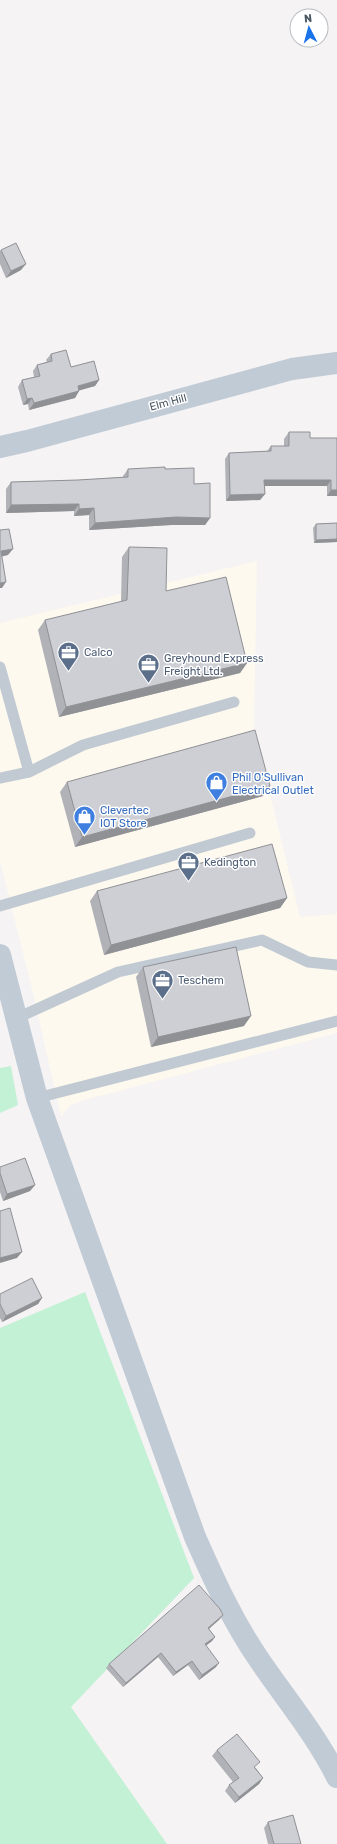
<svg xmlns="http://www.w3.org/2000/svg" width="337" height="1844" font-family="Rubik,sans-serif">
<style>
.commercial{fill:#fdf9ef}
.green{fill:#c3f1d5}
.lines{fill:none;stroke-linecap:round;stroke-linejoin:round}
.lane{stroke:#c1cad2;stroke-width:11}
.secondary{stroke:#c1cbd6;stroke-width:22}
.wall{fill:#b0b2b7}
.shaded-wall{fill:#909195}
.building{fill:#cdcfd5;stroke:#909195}
.labels{text-anchor:middle;stroke-width:3;stroke-linejoin:round;paint-order:stroke}
.street-label{font-size:11px;fill:#4a5661;stroke:#fff}
.service-label{font-size:11px;fill:#4e5e75;stroke:#fff;text-anchor:start}
.shop-label{font-size:11px;fill:#366cbe;stroke:#fff;text-anchor:start}
</style>
<rect width="100%" height="100%" fill="#f5f3f3"/>
<path class="commercial" d="M257,561L254,728L300,917L337,914V1033L81,1101L69,1106L61,1117L34,997L0,861V623Z"/>
<path class="green" d="M11,1066L18,1105L0,1113V1068Z
M85,1292L194,1578L71,1707L167,1844H0V1328Z"/>
<g class="lines">
<path class="lane" d="M0,667L29,772L0,778
M29,772L83,745L234,702
M0,906L250,833
M17,1018L118,972L262,940L308,962L337,965
M37,1098L337,1021"/>
<path class="secondary" d="M0,447L27,441L292,369L337,363
M0,955L37,1098L195,1537C214,1580 233,1622 260,1661C286,1699 316,1735 337,1777"/>
</g>
<path class="wall" d="M1,250L21,270L6,278L0,264V251Z
M51,354L71,367L99,380L95,386L79,390V391L75,398L29,410L28,404L23,405L18,387L22,380L34,377L33,371L37,365L47,362L46,360Z
M289,432L310,438H337V496H327V486H265V494L260,500L226,501L225,459L229,453L267,451L271,446H284V439Z
M128,469H165L194,484L210,518L205,525H171L89,530V515L74,516V511L6,513V489L11,482L78,480L123,477V476Z
M337,523V542L314,543L313,528L316,524Z
M129,547L166,591L247,663L240,673L59,717L38,630L45,620L121,602L122,557Z
M67,782L270,786L263,796L75,847L60,792Z
M97,891L287,898L280,908L104,955L90,901Z
M143,967L244,1026L151,1047L136,977Z
M0,1167L35,1185L30,1191L3,1201L0,1192Z
M0,1294L42,1298L38,1304L2,1322L0,1318Z
M220,1619L209,1629L215,1637L212,1641L206,1646L216,1667L199,1680L188,1665L173,1676L158,1657L123,1687L106,1668L109,1664Z
M217,1750L256,1768L263,1778L259,1784L235,1803L225,1791L229,1785L233,1782L212,1756Z
M268,1822L301,1844H268L264,1828Z"/>
<path class="shaded-wall" d="M26,264L21,270L6,278L11,271Z
M99,380L95,386L74,392L78,386Z
M79,391L75,398L29,410L34,403Z
M32,398L28,404L23,405L27,399Z
M264,480H331L327,486H260Z
M331,490H337V496H327Z
M265,494L260,500L226,501L230,495Z
M79,504L74,511L6,513L11,505Z
M94,508L89,515L74,516L79,509Z
M176,517L210,518L205,525H171L89,530L95,523Z
M337,539V542L314,543L316,540Z
M13,549L8,555L0,557L1,551Z
M6,582L2,588H0V583Z
M247,663L240,673L59,717L66,707Z
M270,786L263,796L75,847L82,837Z
M287,898L280,908L104,955L111,945Z
M251,1016L244,1026L151,1047L158,1037Z
M35,1185L30,1191L3,1201L7,1194Z
M22,1252L17,1258L0,1263V1258Z
M42,1298L38,1304L2,1322L6,1316Z
M223,1615L220,1619L205,1632L208,1628Z
M215,1637L212,1641L202,1648L205,1644Z
M161,1653L158,1657L123,1687L126,1683Z
M192,1661L188,1665L173,1676L176,1672Z
M219,1663L216,1667L199,1680L202,1675Z
M263,1778L259,1784L235,1803L239,1797Z"/>
<path class="building" d="M16,243L26,264L11,271L1,250Z
M66,350L71,367L94,361L99,380L78,386L79,391L34,403L32,398L27,399L22,380L40,376L37,365L52,361L51,354Z
M289,432H310V438H337V490H331V480H264L265,494L230,495L229,453L271,451V446H289Z
M165,467V469L194,468V484L210,483V518L176,517L95,523L94,508L79,509V504L11,505V482L78,480L128,477V469Z
M337,523V539L316,540V524Z
M9,529L13,549L1,551L6,582L0,583V530Z
M129,547L167,548L166,591L226,577L247,663L66,707L45,620L127,600Z
M255,730L270,786L82,837L67,782Z
M272,844L287,898L111,945L97,891Z
M236,947L251,1016L158,1037L143,967Z
M25,1158L35,1185L7,1194L0,1173V1167Z
M10,1208L22,1252L0,1258V1211Z
M32,1278L42,1298L6,1316L0,1304V1294Z
M199,1585L220,1609L223,1615L208,1628L215,1637L205,1644L219,1663L202,1675L192,1661L176,1672L161,1653L126,1683L109,1664Z
M237,1734L260,1762L254,1767L263,1778L239,1797L229,1785L239,1778L217,1750Z
M293,1815L301,1844H274L268,1822Z"/>
<defs>
<symbol id="office-pin" viewBox="-11 -11 22 30"><path d="M0 17L-7.5 6A9.5 9.5 0 1 1 7.5 6Z" fill="#5c6f8a" stroke="#fff"/><path d="M-6-3h4V-5.5h4V-3h4V5H-6ZM-1-4.5V-3h2v-1.5ZM-6 0V1H6V0Z" fill="#fff"/></symbol>
<symbol id="shop-pin" viewBox="-11 -11 22 30"><path d="M0 17L-7.5 6A9.5 9.5 0 1 1 7.5 6Z" fill="#3f7fe0" stroke="#fff"/><path d="M-5-2.5h2.3a2.7 3.5 0 0 1 5.4 0H5L5.5 6h-11ZM-1.5-2.5h3a1.5 2.3 0 0 0-3 0Z" fill="#fff"/></symbol>
</defs>
<g fill-rule="evenodd">
<use href="#office-pin" x="56" y="640" width="25" height="34"/>
<use href="#office-pin" x="136" y="652" width="25" height="34"/>
<use href="#shop-pin" x="204" y="770" width="25" height="34"/>
<use href="#shop-pin" x="72" y="804" width="25" height="34"/>
<use href="#office-pin" x="176" y="850" width="25" height="34"/>
<use href="#office-pin" x="150" y="968" width="25" height="34"/>
</g>
<g class="labels">
<g class="street-label">
<text transform="translate(168 402) rotate(-15)" y="4">Elm Hill</text>
</g>
<g class="service-label">
<text x="84" y="656">Calco</text>
<text x="164" y="662">Greyhound Express<tspan x="164" dy="13">Freight Ltd.</tspan></text>
<text x="204" y="866">Kedington</text>
<text x="178" y="984">Teschem</text>
</g>
<g class="shop-label">
<text x="232" y="781">Phil O'Sullivan<tspan x="232" dy="13">Electrical Outlet</tspan></text>
<text x="100" y="814">Clevertec<tspan x="100" dy="13">IOT Store</tspan></text>
</g>
</g>
<g transform="translate(309 28) rotate(354)"><circle r="19" fill="#ffffff" stroke="#b7bbc0"/>
<path d="M0-3L7 15L0 10L-7 15Z" fill="#1a73e8"/>
<text y="-6" font-size="11" font-weight="bold" text-anchor="middle" fill="#4a5661">N</text>
</g>
</svg>
